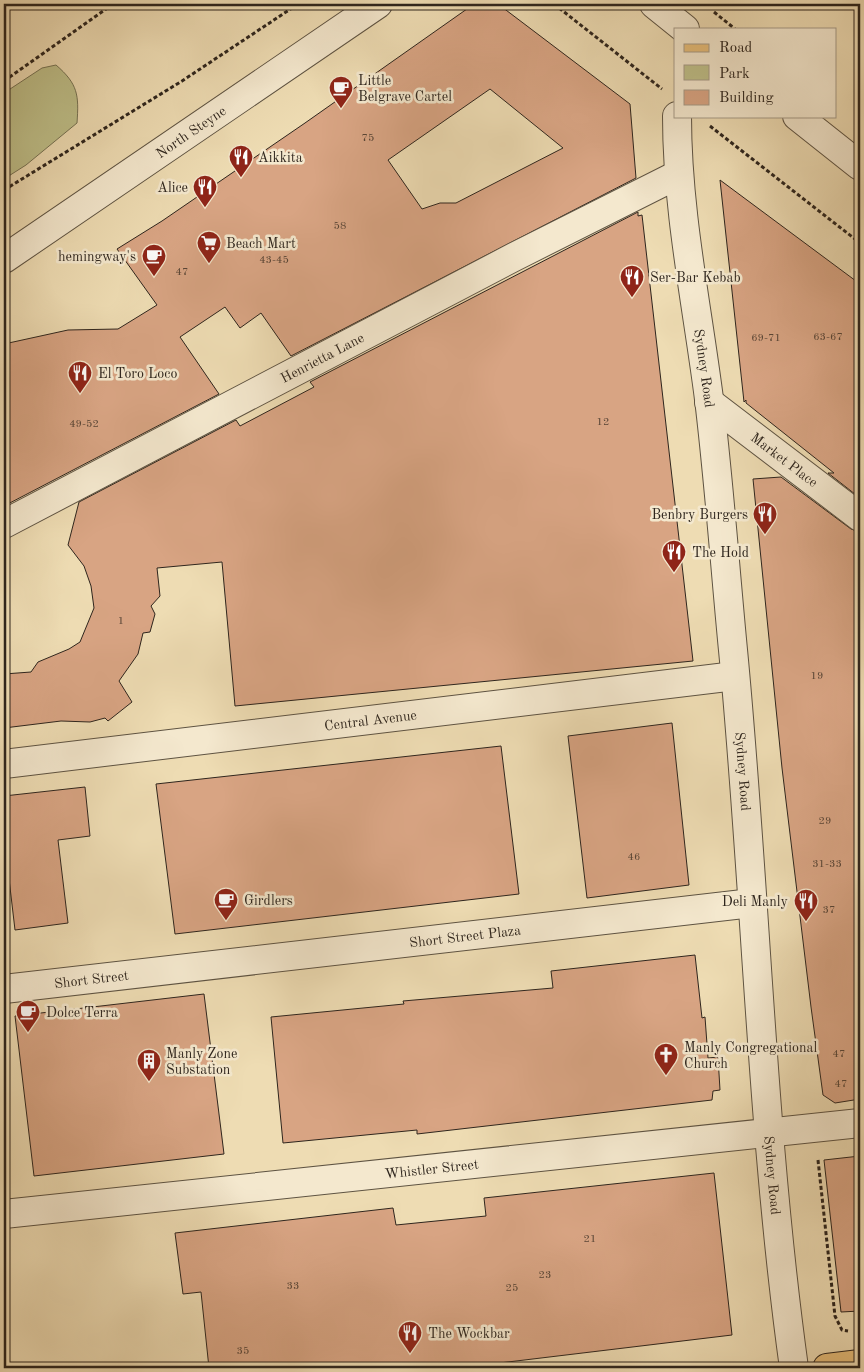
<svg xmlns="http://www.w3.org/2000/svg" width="864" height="1372" font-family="'Old Standard TT',serif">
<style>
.green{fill:#bebf89;stroke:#767253}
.building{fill:#d8a483;stroke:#2e251d;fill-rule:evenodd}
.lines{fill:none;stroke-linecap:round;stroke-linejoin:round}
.minor-casing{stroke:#5e5342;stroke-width:30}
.major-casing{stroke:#2e251d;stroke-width:30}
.path{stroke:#2e251d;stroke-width:3;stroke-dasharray:4 2.5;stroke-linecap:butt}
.minor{stroke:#f4e8ce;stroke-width:28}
.major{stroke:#e7be7a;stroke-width:28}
.labels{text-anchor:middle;stroke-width:5;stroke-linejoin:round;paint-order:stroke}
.number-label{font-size:11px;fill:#584536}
.poi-label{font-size:14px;fill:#2e251d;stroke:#f4e8ce;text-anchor:start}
.street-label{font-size:14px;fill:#2e251d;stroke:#f4e8ce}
</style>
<rect width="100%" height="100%" fill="#eedcb3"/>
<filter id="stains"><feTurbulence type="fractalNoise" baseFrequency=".004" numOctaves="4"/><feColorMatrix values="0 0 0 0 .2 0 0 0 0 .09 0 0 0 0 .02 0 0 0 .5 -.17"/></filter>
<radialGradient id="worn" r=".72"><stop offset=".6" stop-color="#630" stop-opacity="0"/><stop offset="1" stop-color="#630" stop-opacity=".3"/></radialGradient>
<path class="green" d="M56,65C78,84 79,95 77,123L26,165L4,179V93L42,68Z"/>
<path class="building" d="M474,4H498L630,104L636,178L291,356L261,313L240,328L225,307L180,337L219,394L4,506V344L68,330L118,329L157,305L117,249L162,221L305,123ZM490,89L563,148L456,203H440L422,209L388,160Z
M720,180L860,284V498L828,473H834L746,403V400L744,402Z
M638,212V216L642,215L693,661L235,706L222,562L157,568L160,596L151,606L155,614L150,632L143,633L138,654L119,681L132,702L108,721L105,718L90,722L61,721L4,728V674L31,672L38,662L69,649L80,642L94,608L91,586L84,566L68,545L79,502L236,420L240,426L314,387L310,382Z
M781,477L851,529L860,532V1099L835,1103L823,1095L811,1007L782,768L753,479Z
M672,723L689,885L587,898L568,736Z
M501,746L519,894L175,934L156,784Z
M85,787L90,836L58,840L68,923L15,930L4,836V796Z
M695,955L702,1018L705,1017L708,1058L718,1057L720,1090L713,1091L712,1100L417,1134V1130L283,1143L271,1017L404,1004L403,1001L553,988L551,971Z
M204,994L224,1154L34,1176L15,1016Z
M860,1156V1311L841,1312L824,1160Z
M714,1173L732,1335L458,1368H209L201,1292L183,1294L175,1233L393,1208L396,1225L486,1216L484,1198Z"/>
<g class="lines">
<defs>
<g id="minor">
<path d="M654,4L685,29"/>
<path id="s1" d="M677,116C677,211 697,305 709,399C719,482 725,567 733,650C756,889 761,1130 794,1368"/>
<path d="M797,116L860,166"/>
<path id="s2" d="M4,259L378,4"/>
<path id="s3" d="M709,402L860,517"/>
<path id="s4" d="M4,524L514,257L679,174"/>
<path id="s5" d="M4,764L735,676"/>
<path id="s6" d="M4,989L752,903"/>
<path id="s7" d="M4,1214L860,1123"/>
</g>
<path id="major" d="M827,1368L860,1364"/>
</defs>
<use href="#minor" class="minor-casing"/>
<use href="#major" class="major-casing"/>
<path class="path" d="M554,4L662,89
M714,12L735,29
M4,81L113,4
M710,126L860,243
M4,190L182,81L298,4
M818,1160L835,1316L842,1330L848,1331"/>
<use href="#minor" class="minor"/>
<use href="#major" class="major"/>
</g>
<defs>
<symbol id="cafe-pin" viewBox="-11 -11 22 30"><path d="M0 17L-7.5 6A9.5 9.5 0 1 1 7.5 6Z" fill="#8f2418" stroke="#f4e8ce"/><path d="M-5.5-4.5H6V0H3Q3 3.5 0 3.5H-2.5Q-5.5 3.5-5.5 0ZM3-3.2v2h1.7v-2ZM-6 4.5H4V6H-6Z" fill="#fff"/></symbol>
<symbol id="restaurant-pin" viewBox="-11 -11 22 30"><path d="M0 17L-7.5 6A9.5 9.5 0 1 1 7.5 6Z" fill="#8f2418" stroke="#f4e8ce"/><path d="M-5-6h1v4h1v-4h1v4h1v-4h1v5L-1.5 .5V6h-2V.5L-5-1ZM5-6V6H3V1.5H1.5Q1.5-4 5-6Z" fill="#fff"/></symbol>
<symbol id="supermarket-pin" viewBox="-11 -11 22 30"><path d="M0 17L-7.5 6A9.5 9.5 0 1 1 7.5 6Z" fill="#8f2418" stroke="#f4e8ce"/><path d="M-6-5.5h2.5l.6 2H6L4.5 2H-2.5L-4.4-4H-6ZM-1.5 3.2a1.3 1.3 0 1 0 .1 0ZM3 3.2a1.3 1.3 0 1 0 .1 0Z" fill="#fff"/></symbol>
<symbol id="church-pin" viewBox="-11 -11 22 30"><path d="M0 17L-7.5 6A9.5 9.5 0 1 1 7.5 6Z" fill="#8f2418" stroke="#f4e8ce"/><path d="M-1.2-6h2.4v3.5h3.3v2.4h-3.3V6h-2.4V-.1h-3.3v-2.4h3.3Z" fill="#fff"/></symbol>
<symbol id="building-pin" viewBox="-11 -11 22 30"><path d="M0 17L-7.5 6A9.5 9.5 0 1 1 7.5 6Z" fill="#8f2418" stroke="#f4e8ce"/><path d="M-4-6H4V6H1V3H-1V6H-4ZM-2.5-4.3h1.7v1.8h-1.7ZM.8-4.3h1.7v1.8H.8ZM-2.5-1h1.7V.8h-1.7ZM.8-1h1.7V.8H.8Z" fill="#fff"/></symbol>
</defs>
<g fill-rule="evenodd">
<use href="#cafe-pin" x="327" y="74" width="28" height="38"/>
<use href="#restaurant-pin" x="227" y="143" width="28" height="38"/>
<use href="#restaurant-pin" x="191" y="173" width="28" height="38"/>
<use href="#supermarket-pin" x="195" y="229" width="28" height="38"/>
<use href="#cafe-pin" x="140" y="242" width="28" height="38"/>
<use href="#restaurant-pin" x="618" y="263" width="28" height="38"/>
<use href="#restaurant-pin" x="66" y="359" width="28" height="38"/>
<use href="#restaurant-pin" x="751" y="500" width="28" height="38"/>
<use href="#restaurant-pin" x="660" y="538" width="28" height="38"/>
<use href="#cafe-pin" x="212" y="886" width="28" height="38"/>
<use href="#restaurant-pin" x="792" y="887" width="28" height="38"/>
<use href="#cafe-pin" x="14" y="998" width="28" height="38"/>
<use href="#church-pin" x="652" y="1041" width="28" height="38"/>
<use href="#building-pin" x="135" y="1047" width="28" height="38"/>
<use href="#restaurant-pin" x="396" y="1319" width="28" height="38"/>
</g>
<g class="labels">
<g class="number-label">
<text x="368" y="141">75</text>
<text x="340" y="229">58</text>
<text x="274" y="263">43-45</text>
<text x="182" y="275">47</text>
<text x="828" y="340">63-67</text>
<text x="766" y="341">69-71</text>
<text x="603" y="425">12</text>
<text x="84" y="427">49-52</text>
<text x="121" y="624">1</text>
<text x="817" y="679">19</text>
<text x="825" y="824">29</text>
<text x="634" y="860">46</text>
<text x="827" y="867">31-33</text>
<text x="829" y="913">37</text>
<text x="839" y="1057">47</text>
<text x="841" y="1087">47</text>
<text x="590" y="1242">21</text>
<text x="545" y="1278">23</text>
<text x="293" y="1289">33</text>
<text x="512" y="1291">25</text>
<text x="243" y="1354">35</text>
</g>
<g class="poi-label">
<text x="358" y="85">Little<tspan x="358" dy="16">Belgrave Cartel</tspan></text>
<text x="258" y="162">Aikkita</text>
<text x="188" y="192" text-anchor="end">Alice</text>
<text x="226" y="248">Beach Mart</text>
<text x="136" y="261" text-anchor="end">hemingway's</text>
<text x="650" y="282">Ser-Bar Kebab</text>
<text x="98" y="378">El Toro Loco</text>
<text x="748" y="519" text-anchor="end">Benbry Burgers</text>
<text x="692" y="557">The Hold</text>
<text x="244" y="905">Girdlers</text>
<text x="788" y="906" text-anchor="end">Deli Manly</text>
<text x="46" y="1017">Dolce Terra</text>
<text x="684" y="1052">Manly Congregational<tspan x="684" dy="16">Church</tspan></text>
<text x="166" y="1058">Manly Zone<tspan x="166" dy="16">Substation</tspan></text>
<text x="428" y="1338">The Wockbar</text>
</g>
<g class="street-label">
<text dy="5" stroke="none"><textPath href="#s2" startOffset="226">North Steyne</textPath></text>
<text dy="5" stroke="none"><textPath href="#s4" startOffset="359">Henrietta Lane</textPath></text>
<text dy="5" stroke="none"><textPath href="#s1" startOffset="254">Sydney Road</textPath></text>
<text dy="5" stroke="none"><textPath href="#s3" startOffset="95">Market Place</textPath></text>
<text dy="5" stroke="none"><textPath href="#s5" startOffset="369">Central Avenue</textPath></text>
<text dy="5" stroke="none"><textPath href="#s1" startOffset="659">Sydney Road</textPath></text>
<text dy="5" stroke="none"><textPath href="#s6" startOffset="464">Short Street Plaza</textPath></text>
<text dy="5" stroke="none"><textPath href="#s6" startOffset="88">Short Street</textPath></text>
<text dy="5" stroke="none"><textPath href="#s7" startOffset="430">Whistler Street</textPath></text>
<text dy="5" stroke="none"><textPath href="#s1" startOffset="1064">Sydney Road</textPath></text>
</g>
</g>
<rect width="864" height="1372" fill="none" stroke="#eedcb3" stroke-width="20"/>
<rect x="5" y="5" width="854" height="1362" fill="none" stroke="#2e251d" stroke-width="2.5"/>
<rect x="10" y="10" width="844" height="1352" fill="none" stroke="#2e251d"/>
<rect x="674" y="28" width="162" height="90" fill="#f4e8ce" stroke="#a59a87"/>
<rect x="684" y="44" width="25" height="8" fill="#e7be7a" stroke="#a59a87"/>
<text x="719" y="52" font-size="15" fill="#2e251d">Road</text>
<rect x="684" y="65" width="25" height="15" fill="#bebf89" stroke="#a59a87"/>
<text x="719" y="78" font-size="15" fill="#2e251d">Park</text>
<rect x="684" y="90" width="25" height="15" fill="#d8a483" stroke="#a59a87"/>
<text x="719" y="102" font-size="15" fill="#2e251d">Building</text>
<rect width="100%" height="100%" filter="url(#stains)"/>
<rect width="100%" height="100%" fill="url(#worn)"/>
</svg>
